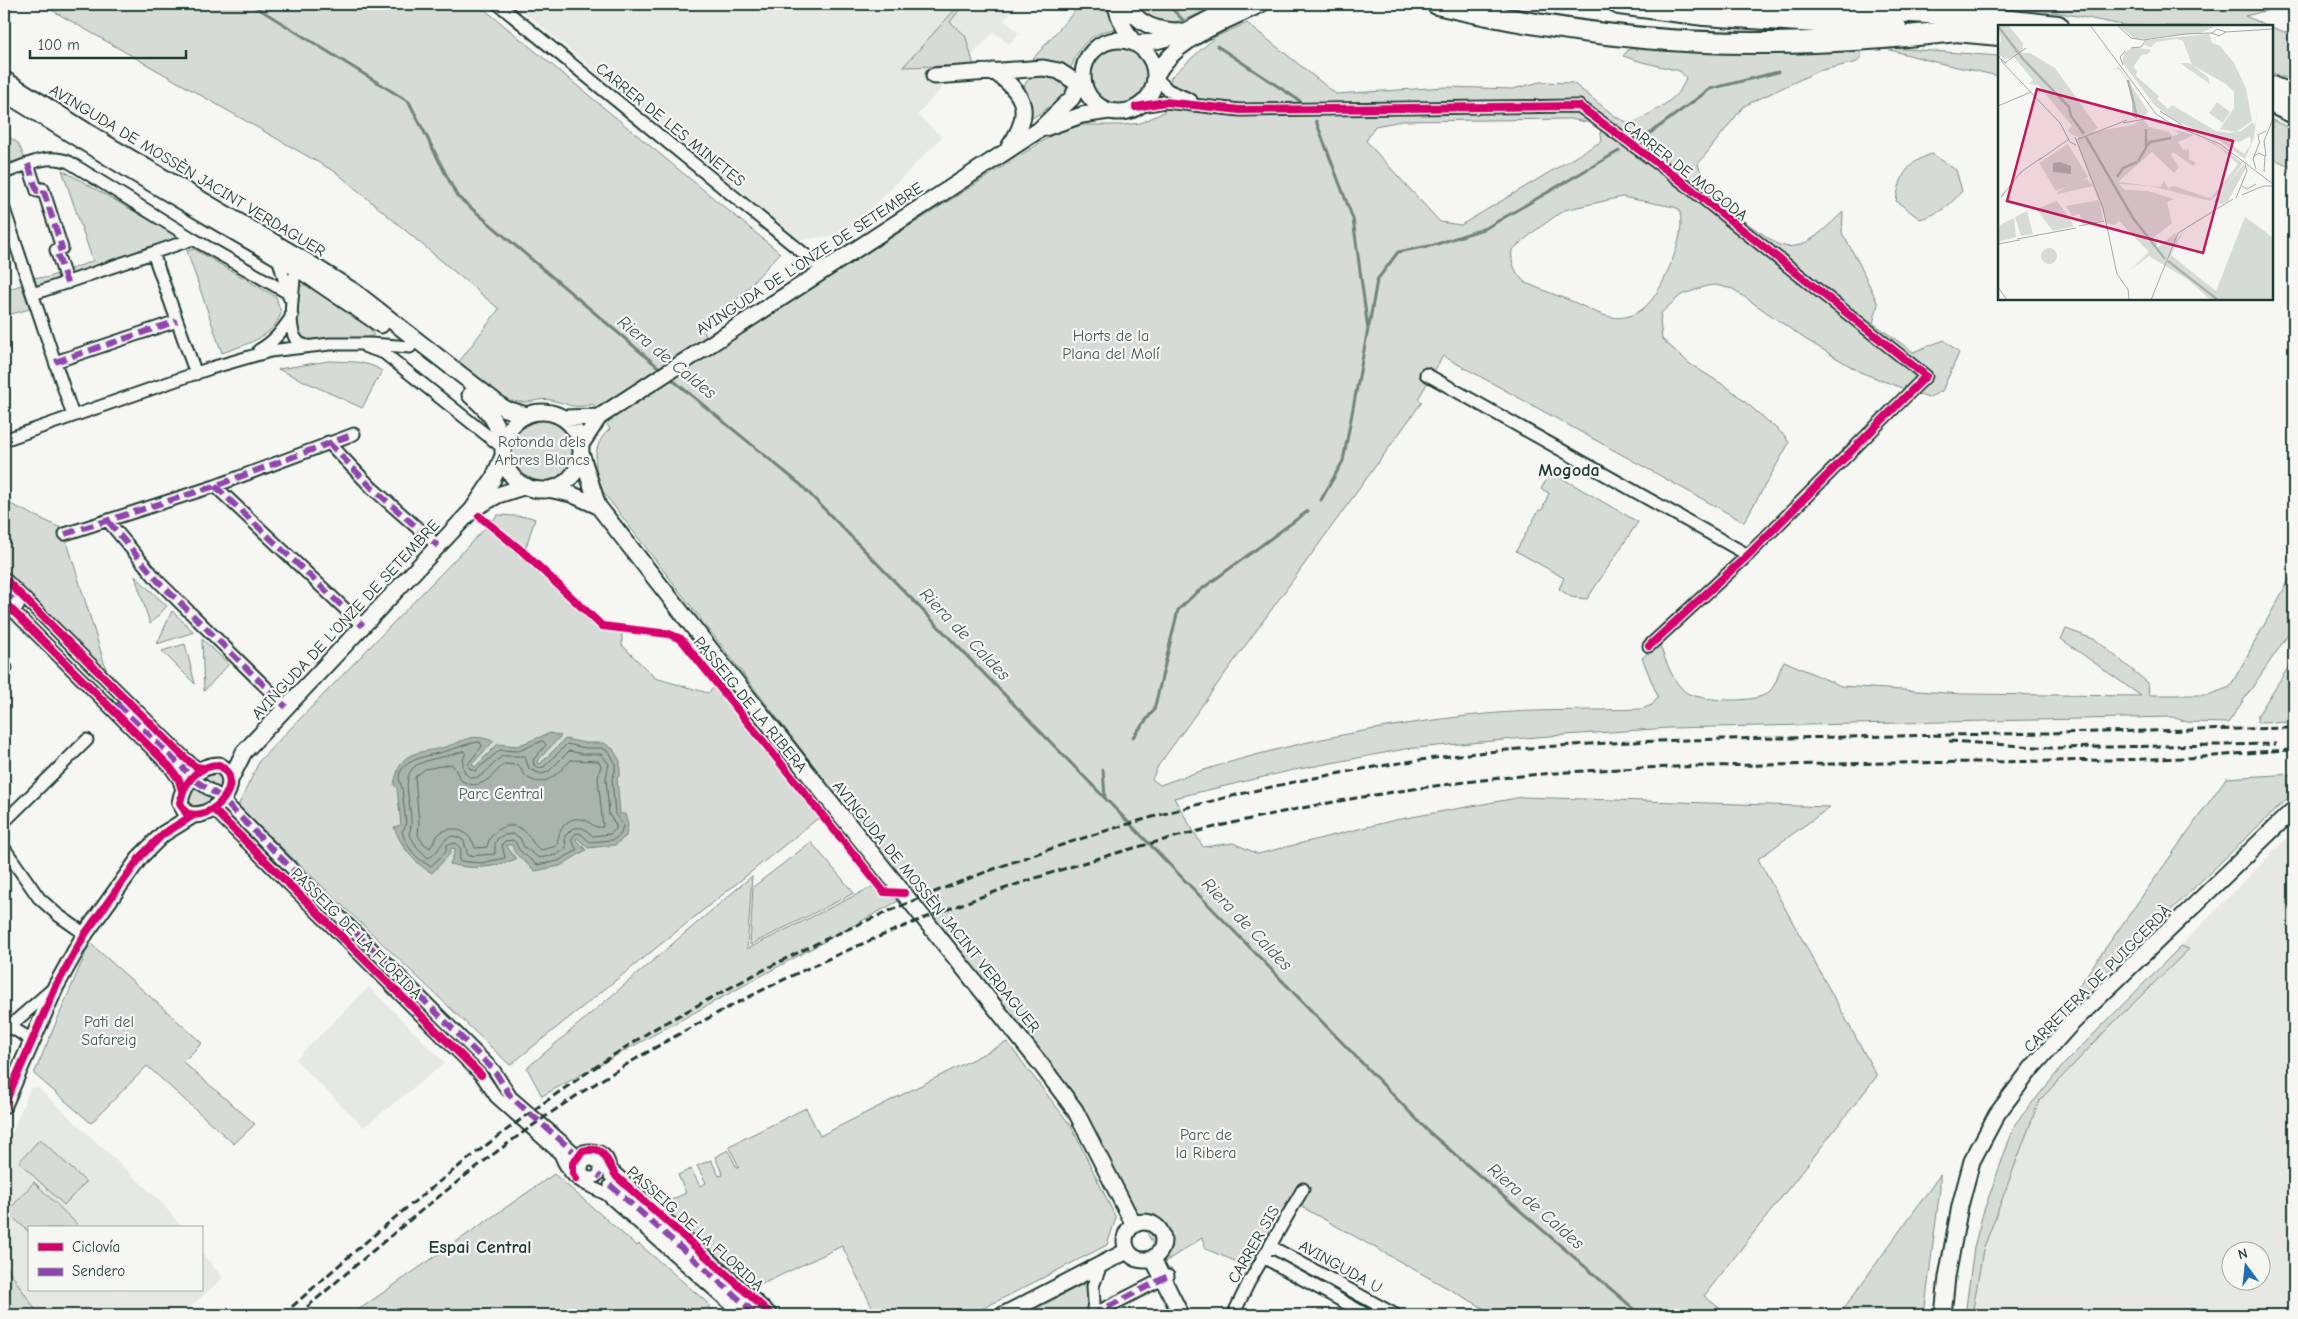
<svg xmlns="http://www.w3.org/2000/svg" width="2298" height="1319" font-family="'Comic Neue',sans-serif">
<style>
.built{fill:#e6e8e4;fill-rule:evenodd}
.green{fill:#d6dbd6;stroke:#7a8c85;fill-rule:evenodd}
.water{fill:#aab3ae;stroke:#72847d}
.lines{fill:none;stroke-linecap:round;stroke-linejoin:round}
.shore{stroke:#576c65;stroke-width:1}
.stream{stroke:#72847d;stroke-width:3}
.street-casing{stroke:#1f3d34;stroke-width:15}
.secondary-casing{stroke:#1f3d34;stroke-width:19}
.highway-casing{stroke:#1f3d34;stroke-width:24}
.street{stroke:#f6f6f2;stroke-width:11}
.secondary{stroke:#f6f6f2;stroke-width:15}
.highway{stroke:#f6f6f2;stroke-width:20}
.rail{stroke:#1f3d34;stroke-width:3;stroke-dasharray:8 4;stroke-linecap:butt}
.quiet{stroke:#8e44ad;stroke-width:6;stroke-dasharray:12 6;stroke-linecap:butt}
.cycleway-casing{stroke:#f6f6f2;stroke-width:11}
.cycleway{stroke:#d6006c;stroke-width:8}
.labels{text-anchor:middle;stroke-width:4.5;stroke-linejoin:round;paint-order:stroke}
.street-label{font-size:16px;fill:#1f3d34;stroke:#f6f6f2}
.park-label{font-size:16px;fill:#445d54;stroke:#f6f6f2}
.water-label{font-size:18px;font-style:italic;fill:#425a52;stroke:#f6f6f2}
.neighbourhood-label{font-size:18px;font-weight:bold;fill:#1f3d34;stroke:#f6f6f2}
.inset-river{fill:none;stroke:#aab3ae;stroke-width:2.5}
.inset-road{fill:none;stroke:#a0aca6;stroke-width:1}
.view{fill:#c2185b;fill-opacity:0.15;stroke:#c2185b;stroke-width:2.5}
.inset-edge{fill:none;stroke:#1f3d34;stroke-width:2.5}
</style>
<rect width="100%" height="100%" fill="#f6f6f2"/>
<filter id="ink" filterUnits="userSpaceOnUse"><feTurbulence type="fractalNoise" baseFrequency=".02" numOctaves="2"/><feDisplacementMap in="SourceGraphic" scale="10" xChannelSelector="R" yChannelSelector="G"/><feConvolveMatrix kernelMatrix="1 2 1 2 8 2 1 2 1" color-interpolation-filters="sRGB"/></filter>
<g filter="url(#ink)">
<path class="built" d="M514,4H1019L1004,20L1019,33L1009,44L994,32L917,115L942,137L846,234L800,240Z
M2294,831V1315H1965L1974,1247L1983,1213L2015,1124L2065,1063ZM2230,1252H2260V1282H2230Z
M369,987L445,1063L364,1127L295,1060Z
M34,1087L38,1088L162,1203L182,1228H29V1290H201V1252L223,1278L181,1315H39L4,1263V1152L30,1089Z"/>
<path class="green" d="M41,4H478L780,253L716,322L703,328L712,352L1054,134L1081,125H1123L1141,123L1164,112L1171,77L1215,37L1247,23L1336,94L1446,87L1513,89L1540,82L1573,83L1616,117L1631,124C1650,113 1679,101 1686,78L1680,71L1642,62L1623,56L1629,49L1857,48L1862,55L1857,62L1818,71L1744,106L1698,164L1703,180L1710,185L1732,213L1777,244C1803,255 1825,228 1843,212L1842,233L1859,263L1878,304L1873,323L1913,352L1944,340L1959,353L1942,391L1928,398L1860,372L1805,339L1733,289L1715,285L1707,286L1681,295L1661,313L1660,321L1662,339L1690,364L1730,389L1785,436L1789,443L1744,522L1443,356L1418,399L1422,402L1158,766L1152,779L1160,785C1264,747 1376,725 1486,714C1537,709 1590,711 1641,709L1652,705L1658,697L1642,658L1659,644C1666,659 1672,683 1687,693C1702,701 1757,704 1769,692C1778,683 1778,671 1784,661L1841,686L1962,694L2141,696L2061,639L2066,629L2096,640L2148,683L2149,695H2208L2230,687L2294,571V626L2228,723L2187,722L2172,717L1669,728L1536,737L1405,749L1289,771L1174,798L1203,847L1233,843L1258,854L1395,820L1522,797L1830,807L1758,859L1877,1076L1704,1296L1728,1315H1496L1302,1207L1288,1202L1249,1267L1206,1249L1202,1238L1163,1263L1092,1128L1059,1074L912,893L603,492C594,471 590,445 610,429L593,404C574,410 569,404 551,400C541,398 534,402 524,402C498,404 478,378 459,362L499,309L337,173ZM1570,119L1591,123L1600,128L1602,141L1461,225L1440,222L1366,141L1375,126L1402,121ZM1622,197L1674,207L1679,209C1685,229 1676,251 1669,268C1658,297 1638,327 1603,315C1594,312 1585,307 1576,303C1559,296 1542,290 1526,283C1517,276 1510,263 1512,250L1536,230L1564,210Z
M960,4H964L950,22L965,35L974,65L903,67Z
M1081,4H1111L1116,29C1093,31 1078,46 1071,68L1049,60L1031,61Z
M1137,4H1218C1193,17 1156,39 1137,4Z
M1983,4H2293L2245,16L2269,26H2128L2061,13Z
M2272,27L2294,36V81L2272,73Z
M1083 76a36 36 0 1 1 72 0a36 36 0 1 1-72 0Z
M1879,47L1999,56V76L1939,63Z
M1033,77C1046,76 1064,76 1067,91L1058,101L1031,119L1028,118L1023,91L1026,82Z
M2272,120L2294,130V168L2272,158Z
M4,134L18,143L25,159L53,151L54,153L4,170Z
M1932,154L1956,170L1962,191C1948,207 1941,213 1920,219L1896,201C1900,176 1907,162 1932,154Z
M62,170L179,237L36,289L31,277L46,278L93,261Z
M194,249L276,297L281,313C273,338 244,345 222,353L187,251Z
M306,284L368,326L374,335L364,339L304,342C293,326 298,305 299,287Z
M21,285L30,309L4,316V291Z
M329,361C348,362 366,360 382,371L362,408L278,369Z
M504 451a38 38 0 1 1 76 0a38 38 0 1 1-76 0Z
M1551,472L1638,522L1587,599L1571,597L1559,589L1564,578L1516,551L1539,510H1542L1549,493L1541,489Z
M4,501L63,529L107,672L4,574Z
M498,515L530,517L535,519L525,550L602,622L622,627V645L655,678L708,693L720,682L822,815L510,1065L238,806L260,760Z
M135,576L167,606L150,624Z
M172,611L194,632L157,644Z
M202,639L229,664L204,691Z
M185,644L195,684L162,651Z
M2294,658V722L2257,723L2258,715Z
M211,773H218L224,785L207,807L189,810L186,794L203,776Z
M2294,774V792L2051,1025L2226,778Z
M811,842L854,893L750,945L753,887Z
M752,876L747,949L874,886L900,900L542,1096L527,1068Z
M90,943L202,1043L183,1062L255,1124L234,1144L147,1066L91,1123L34,1074Z
M2181,946L2189,949L2112,1024L2039,1101L1983,1250L1972,1315H1965L1974,1247L1983,1213L2015,1124L2065,1063Z
M1007,1042L1071,1126L1116,1218L1107,1245L970,1315H876L842,1246L754,1288L660,1205L686,1193L678,1175L691,1169L700,1186L706,1183L697,1166L711,1160L719,1176L723,1175L715,1157L728,1150L737,1168L739,1167L729,1146L806,1108L820,1136Z
M40,1139L86,1182L64,1205L19,1162Z
M554,1174L637,1246L639,1244L710,1305L708,1308L717,1315H351Z
M1940,1175V1188L1924,1315H1839Z
M34,1182L81,1228H29V1232L7,1212Z
M4,1263L39,1315H4Z
M1090,1281L1086,1313L1083,1315H1022Z"/>
<path class="water" d="M550,733L561,736L537,761L540,764L565,739L585,743H604L613,749L620,761V775L617,778L620,814H625L628,825L626,836L615,845L588,848L577,838L576,840L586,850L560,866L535,871L515,853L512,845H506L516,859C493,868 473,870 450,864L456,849L451,848L450,854L432,873C413,862 402,848 394,827L401,825L397,788L394,785C401,748 415,755 445,747C467,740 469,733 494,741L472,764L475,767L498,744L517,746Z"/>
<g class="lines">
<path class="shore" d="M543,741L546,745L533,760L534,765L539,768L544,767L567,744L585,748H602L610,753L615,763V772L612,778L615,814L623,825L621,834L613,840L590,842L581,834L576,833L571,840L576,848V851L558,861L537,865L519,850L516,843L513,840L505,841L502,844L505,858L481,863L459,861L461,849L456,843L447,845L445,853L431,866C417,861 406,846 402,832L406,825L402,788C388,760 430,756 446,751C458,748 466,743 480,742L482,746L468,764L470,769L475,771L500,750L518,751Z
M463,751L466,753C458,766 466,785 482,775C489,770 495,762 502,756H525L529,769L541,774L548,772L569,751L584,754H601L609,764L606,778L609,815L616,825V829L610,834L593,836L583,828H573L565,836L566,849L556,855L539,858L524,847L520,838L513,834L504,835L498,838L495,843V854L468,856L464,841C443,825 442,854 428,858L417,847L409,834C418,812 393,774 421,763C434,757 449,757 463,751Z
M571,760L598,761L601,765L598,778L603,827C593,828 593,824 585,820C566,814 558,831 557,846L541,850C532,845 531,836 523,830C507,819 490,831 487,847L475,848C471,832 452,822 438,835C434,839 433,844 430,848L423,843L418,835L419,824L415,777L425,769L452,764L461,780C479,793 492,776 504,764L518,765C521,769 523,774 527,777C545,791 559,771 571,760Z"/>
<path class="stream" d="M251,4L409,102L457,196L663,371
M1170,4L1172,9L1183,20
M1217,46L1300,101
M1316,121L1353,219L1368,329L1343,461L1321,500
M1649,134L1710,89L1778,72
M1369,326L1377,280L1398,252L1434,245L1486,228L1619,151
M669,377L801,485L1429,1132L1641,1315
M1133,737L1154,710L1178,610L1195,594L1308,511
M1103,770L1105,797"/>
<defs>
<path id="street" d="M498,4L824,270
M1155,77L1168,90L1191,100
M1136,107L1165,102L1240,110L1579,106L1671,173L1926,376L1748,555L1649,646
M28,164L37,191L43,189L62,248L56,250L67,283
M4,173C26,165 46,153 69,162L193,239L288,293
M4,209L73,416
M153,253L196,374
M278,257L289,297
M306,271L297,272L294,277C294,295 282,343 307,346
M33,294L193,239
M366,347L384,353L503,448
M259,350C274,342 282,331 292,316
M55,362L177,321
M1426,374L1748,555
M4,440L211,368L270,351L330,344H371L410,347
M328,442L372,488L438,546
M215,486L363,626
M108,521L158,581L286,707
M65,534L215,486L354,434
M4,578L185,758L196,767L203,768
M4,591L18,606
M4,602L170,767L179,780L182,790
M4,670L6,668
M122,708L187,772
M196,781L218,795
M228,805L494,1070L511,1097L573,1151
M213,809L481,1075L496,1097L560,1154L574,1160
M4,822L87,740
M4,848L39,898L58,915L85,934
M4,1023L32,1040
M4,1031L55,987
M560,1154C571,1182 582,1182 606,1194L742,1315
M582 1169a9 9 0 1 1 18 0a9 9 0 1 1-18 0Z
M572,1165L583,1151C601,1147 612,1157 610,1176
M611,1169L772,1315
M610,1185L757,1315
M1270,1246L1396,1315
M1263,1257L1367,1315
M1092,1315L1168,1276
M1092,1315L1094,1302L1093,1286L1101,1265
M1233,1315L1249,1282L1303,1189"/>
<path id="secondary" d="M1116,4C1118,19 1126,31 1134,43
M1126,4C1138,25 1157,31 1181,31
M1083 76a36 36 0 1 1 72 0a36 36 0 1 1-72 0Z
M1134,43C1172,44 1204,21 1236,4
M993,71C1026,93 1033,113 1009,147
M934,76L1043,68L1059,71L1080,85
M1155,77C1175,38 1223,23 1261,4
M4,79L112,147L311,264L355,292L505,409L527,415
M4,93L134,173L301,271L381,325
M1045,128L1082,115L1109,111
M470,395C490,412 498,422 503,448
M503 451a39 39 0 1 1 78 0a39 39 0 1 1-78 0Z
M563,418L599,417
M580,446L599,417L1039,130L1072,98L1083,76
M581,453L598,506L821,790L1042,1066L1075,1110L1134,1225
M548,489L571,494L598,506
M475,508L498,495L526,486
M219,765C248,781 212,824 186,813L180,803C183,784 197,765 219,765Z
M230,780L244,752L472,510L493,479L503,456
M4,1105L56,986L85,934L141,856L163,834L192,816
M1125 1241a19 19 0 1 1 38 0a19 19 0 1 1-38 0Z
M1153,1259L1181,1315
M1003,1315L1127,1251
M1943,1315L1947,1277L1960,1206L1972,1161L1997,1114L2031,1069L2070,1025L2294,809"/>
<path id="highway" d="M1437,4C1544,29 1653,44 1764,43C1828,43 1893,38 1957,31
M1619,4L1704,15L1896,27
M1765,4L1946,14L2058,26
M1945,30L1999,35
M2272,87L2294,96
M2272,103L2294,113"/>
</defs>
<use href="#street" class="street-casing"/>
<use href="#secondary" class="secondary-casing"/>
<use href="#highway" class="highway-casing"/>
<use href="#street" class="street"/>
<use href="#secondary" class="secondary"/>
<use href="#highway" class="highway"/>
<path class="rail" d="M1949,741L2051,748L2276,744
M283,1315C395,1213 514,1118 643,1036C661,1024 681,1015 700,1004C744,980 789,956 835,935C1033,844 1242,781 1459,755C1588,740 1719,739 1849,737C1997,734 2146,731 2294,728
M298,1315C387,1238 477,1161 576,1096C850,919 1177,812 1501,778C1629,764 1759,766 1887,763C1987,762 2087,761 2187,758C2223,756 2258,751 2294,750"/>
<path class="quiet" d="M28,164L37,191L43,189L62,248L56,250L67,283
M55,362L177,321
M328,442L372,488L438,546
M215,486L363,626
M108,521L158,581L286,707
M65,534L215,486L354,434
M4,591L16,603
M117,704L187,772
M196,781L218,795
M228,805L494,1070L511,1097L573,1151
M598,1175L601,1177
M610,1185L757,1315
M1092,1315L1168,1276"/>
<defs>
<path id="cycleway" d="M1136,107L1165,102L1240,110L1579,106L1671,173L1926,376L1748,555L1649,646
M479,516L522,551L602,626L669,634L681,639L884,892L904,893
M4,578L185,758L196,767L203,768
M4,602L170,767L179,780L182,790
M219,765C248,781 212,824 186,813L180,803C183,784 197,765 219,765Z
M213,809L481,1075
M4,1105L56,986L85,934L141,856L163,834L192,816
M576,1179L573,1173V1163L583,1151C608,1145 605,1162 617,1177L772,1315"/>
</defs>
<use href="#cycleway" class="cycleway-casing"/>
<use href="#cycleway" class="cycleway"/>
</g>
</g>
<g class="labels">
<g class="street-label">
<text transform="translate(671 124) rotate(39)" y="6">CARRER DE LES MINETES</text>
<text transform="translate(188 170) rotate(31)" y="6">AVINGUDA DE MOSSÈN JACINT VERDAGUER</text>
<text transform="translate(1686 170) rotate(38)" y="6">CARRER DE MOGODA</text>
<text transform="translate(809 258) rotate(-33)" y="6">AVINGUDA DE L'ONZE DE SETEMBRE</text>
<text transform="translate(345 619) rotate(-47)" y="6">AVINGUDA DE L'ONZE DE SETEMBRE</text>
<text transform="translate(751 704) rotate(51)" y="6">PASSEIG DE LA RIBERA</text>
<text transform="translate(937 906) rotate(51)" y="6">AVINGUDA DE MOSSÈN JACINT VERDAGUER</text>
<text transform="translate(357 933) rotate(45)" y="6">PASSEIG DE LA FLORIDA</text>
<text transform="translate(2097 978) rotate(-45)" y="6">CARRETERA DE PUIGCERDÀ</text>
<text transform="translate(696 1228) rotate(42)" y="6">PASSEIG DE LA FLORIDA</text>
<text transform="translate(1253 1244) rotate(-60)" y="6">CARRER SIS</text>
<text transform="translate(1341 1266) rotate(29)" y="6">AVINGUDA U</text>
</g>
<g class="park-label">
<text x="1111" y="341">Horts de la<tspan x="1111" dy="18">Plana del Molí</tspan></text>
<text x="542" y="447">Rotonda dels<tspan x="542" dy="18">Arbres Blancs</tspan></text>
<text x="501" y="799">Parc Central</text>
<text x="109" y="1027">Pati del<tspan x="109" dy="18">Safareig</tspan></text>
<text x="1206" y="1140">Parc de<tspan x="1206" dy="18">la Ribera</tspan></text>
</g>
<g class="water-label">
<text transform="translate(667 357) rotate(39)" y="6">Riera de Caldes</text>
<text transform="translate(965 634) rotate(46)" y="6">Riera de Caldes</text>
<text transform="translate(1247 924) rotate(46)" y="6">Riera de Caldes</text>
<text transform="translate(1536 1206) rotate(41)" y="6">Riera de Caldes</text>
</g>
<g class="neighbourhood-label">
<text x="1569" y="476">Mogoda</text>
<text x="480" y="1253">Espai Central</text>
</g>
</g>
<g transform="translate(1998 25)">
<rect width="275" height="275" fill="#f6f6f2"/>
<path d="M0,0H10L25,18L24,28H32L57,43L100,103L93,107L135,100L145,94L151,102L171,107L175,111L181,109L177,105L196,110L180,117L185,125L191,124V134L198,138L195,141L175,127L173,130L181,142L176,148L154,127L120,157L163,162L166,156L170,163L176,161L205,171L201,164L206,172L213,173L240,139L221,122L203,113L217,118L245,138L229,160L212,176L153,161L121,159L127,165L150,166L176,174L169,177L174,198L155,213L160,220L157,221L159,223L177,208L179,215L187,204L173,230L218,266L247,192L265,205L275,213L274,275H213L189,254L151,231L133,245L151,228L122,252L151,227L121,196L116,200L109,198L79,119L80,112L73,109L70,105L74,101L40,60L31,59L35,55L16,32L7,34L0,29L3,15ZM120,0H216V2L202,8L148,14H137ZM211,9L214,18L222,21L236,38L248,63L254,96L238,107L222,104L236,83V67L228,59L194,40L185,16L179,14L158,17L153,22L146,20L149,15ZM135,22L153,25L150,29L144,30L135,42L139,46L138,51L161,71L159,74L170,84L174,80L218,106L232,108L243,106L255,97L257,101L260,81L256,113L247,134L223,116L178,96L157,81L124,37L126,28ZM252,111L253,119L246,129L230,117H242ZM182,38H191L210,52L212,59ZM119,39L150,86L149,90L136,91L135,75L128,54L121,44L113,45L120,43ZM219,77L232,87L225,98L211,88ZM70,119L90,152L83,156L89,154L95,161L60,169L59,167L73,160L58,166L41,138ZM246,139L248,143L230,176L224,179L215,177ZM101,175L105,195L84,199L82,189L74,191L68,181ZM59,176L70,191L76,201L55,206L38,184ZM29,186L35,209L23,211L17,192ZM16,193L18,212L0,217V201ZM43 231a8 8 0 1 1 16 0a8 8 0 1 1-16 0Z" fill="#d6dbd6" fill-rule="evenodd"/>
<path d="M62,137L73,141V149L55,147V138Z" fill="#aab3ae"/>
<path class="inset-river" d="M0,1L25,34L71,82L73,91L86,109M130,55L139,92M88,112L135,193L167,234M149,121L152,117L173,113M140,136L148,123V104M119,152L125,143L139,137M170,236L220,275"/>
<path class="inset-road" d="M92,0L158,89L177,101L222,119L275,159M119,0L133,13L145,15L187,9L214,8L221,11L228,7M214,8L219,4L228,7L275,4M133,23L143,22L148,15M0,30L5,38H8L3,34M8,37L28,23M6,39L62,98L72,117L78,120M125,40L122,32L127,26M135,80V91L139,93M0,81L33,67M162,86L184,100M125,98L153,93M77,112L105,183L119,249L125,257M78,115L129,95M261,116L260,110L268,106M268,131L266,116L275,94M255,132L261,128L267,131L266,147M41,135L71,114M258,144L255,134L262,116M244,161L249,164L258,159M7,167L3,172L23,147L43,133M244,170L265,161H275M238,173L249,146L247,139M81,201L106,196M19,214L78,203M0,219L22,215M123,255L130,264L131,275M0,262L9,275M153,275L180,208L235,174"/>
<path class="view" d="M39,64L235,116L205,228L9,176Z"/>
<rect width="275" height="275" class="inset-edge"/>
</g>
<rect width="2298" height="1319" fill="none" stroke="#f6f6f2" stroke-width="20"/>
<rect x="10" y="10" width="2278" height="1299" fill="none" stroke="#1f3d34" stroke-width="2" filter="url(#ink)"/>
<rect x="28" y="1226" width="175" height="65" fill="#f6f6f2" stroke="#a0aca6"/>
<rect x="38" y="1243" width="25" height="8" fill="#d6006c" stroke="#a0aca6"/>
<text x="72" y="1252" font-size="15" fill="#1f3d34">Ciclovía</text>
<rect x="38" y="1268" width="25" height="8" fill="#8e44ad" stroke="#a0aca6"/>
<text x="72" y="1276" font-size="15" fill="#1f3d34">Sendero</text>
<g transform="translate(2246 1266) rotate(345)"><circle r="24" fill="#f6f6f2" stroke="#a0aca6"/>
<path d="M0-4L9 19L0 12L-9 19Z" fill="#1f6fb2"/>
<text y="-8" font-size="14" font-weight="bold" text-anchor="middle" fill="#1f3d34">N</text>
</g>
<path d="M30 50v8h156v-8" fill="none" stroke="#1f3d34" stroke-width="2.5"/>
<text x="38" y="50" font-size="15" fill="#1f3d34" stroke="#f6f6f2" stroke-width="4" paint-order="stroke">100 m</text>
</svg>
